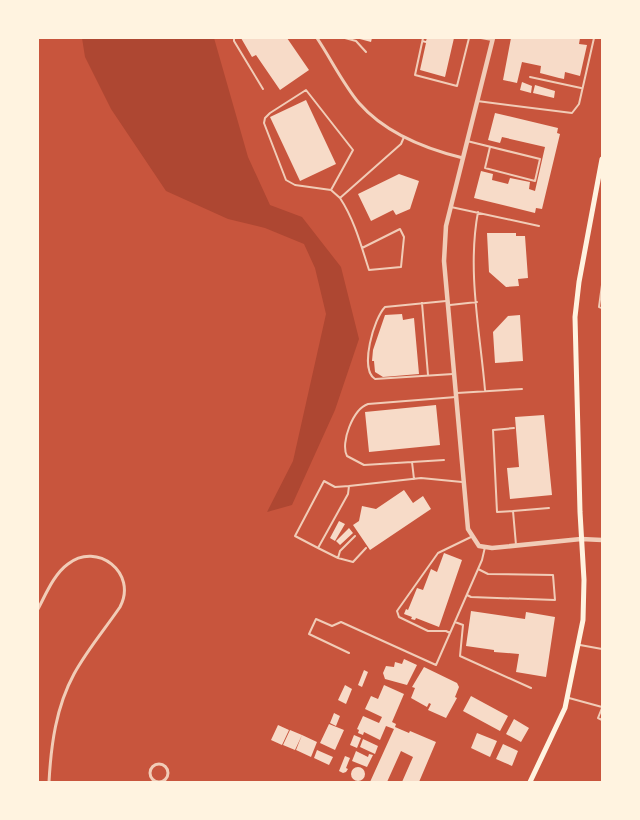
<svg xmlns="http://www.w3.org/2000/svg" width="640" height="820" font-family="'IBM Plex Sans',sans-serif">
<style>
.green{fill:#ae4732}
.building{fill:#f7dbc8}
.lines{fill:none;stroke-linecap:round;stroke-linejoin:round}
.service{stroke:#f1ccb7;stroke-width:2}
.minor{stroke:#f1ccb7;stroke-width:3}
.tertiary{stroke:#f1ccb7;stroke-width:4.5}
.secondary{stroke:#fff3e0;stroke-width:5}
</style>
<rect width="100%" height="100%" fill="#c8553d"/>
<path class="green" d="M82,38H214L248,157L270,205L302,217L341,267L359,339L335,410L292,505L267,512L293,461L326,314L315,268L304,244L265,228L228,219L166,191L111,109L85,57Z"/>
<path class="building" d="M241,38H287L309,70L280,90L256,55L252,57Z
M356,38H372L371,42Z
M427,38H454L445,77L420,70L426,43L422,42V40L426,41Z
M511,38H580L579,44L587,45L580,76L565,72L564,79L559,78L540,73L541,66L522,62L517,83L503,80Z
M522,82L532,86L531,93L520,90Z
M535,85L555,91L554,98L533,93Z
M306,100L336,164L300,181L270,117Z
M495,113L558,128L557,133L560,134L542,209L536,208L535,213L474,198L481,171L493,174L492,180L508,184L510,178L530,182L529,189L535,191L545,147L502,137L500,143L488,140Z
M399,174L419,181L410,209L396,215L393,210L371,221L358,194Z
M487,233H516V236H525L528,278L518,279L519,286L506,287L489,272Z
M402,314L403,320L414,318L419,374L383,377L375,372L374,361H372L373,350L385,315Z
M520,315L523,361L495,363L493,332L508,316Z
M436,405L440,445L369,452L365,412Z
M544,415L552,495L510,499L507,468L519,467L515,417Z
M404,490L413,503L423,496L431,509L370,550L353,525L359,521L362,506L376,509Z
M339,521L345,524L335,541L330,538Z
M349,528L353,533L340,545L336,541Z
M444,553L462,560L439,627L416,618L415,620L411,619L412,617L404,614L406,609L408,610L417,588L423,590L431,569L437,572Z
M471,611L525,619L526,612L555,617L546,677L516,672L519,654L494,652V650L466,646Z
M404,659L417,665L407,685L385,679L383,673L386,666L394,667L395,662L402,664Z
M424,667L457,683L459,687L455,697L457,698L446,718L428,710L431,704L429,703L427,707L411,698L415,688L412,687Z
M364,670L368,672L362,687L358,685Z
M345,685L352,689L346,704L338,700Z
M384,685L404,694L392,722L396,724L395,727L409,733L410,731L436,742L419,782H402L413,757L401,751L387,782H370L394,729L386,726L380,740L364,732L363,735L358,733L359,730L357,729L363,716L379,723L382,717L365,709L371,696L378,699Z
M471,696L508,716L500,731L463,711Z
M334,713L340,716L336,726L330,723Z
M514,719L529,728L521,742L506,734Z
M329,724L344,730L335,750L320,743Z
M278,725L289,730L282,745L271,740Z
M290,730L302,735L295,750L283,745Z
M477,733L497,741L490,757L471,748Z
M302,735L317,742L311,757L296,750Z
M354,735L361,738L357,748L350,745Z
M363,739L378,746L375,754L360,747Z
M503,744L518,751L512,766L496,759Z
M317,750L333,757L329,765L314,758Z
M356,751L368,757L369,754L373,755L367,767L352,761Z
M345,756L350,758L346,768L348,769L346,772L343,773L339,771Z
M351 774a7 7 0 1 1 14 0a7 7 0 1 1-14 0Z"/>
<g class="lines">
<path class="service" d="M234,38V41L263,89
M345,38L356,41L366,52
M423,38L415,75L457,86L469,38
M481,38L492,40
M530,77L581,88
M477,101L572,113L579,104L594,38
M467,141L540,159L535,181L485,168L490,147
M331,190L295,185L286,180L264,123L265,118L270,113L306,90L353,150L331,190L340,198L401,144L404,137
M340,198C354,219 361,245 369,270L401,267L404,237L400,229L362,248
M451,207L539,226
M478,212C467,270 480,332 485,390
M602,285L599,307L602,308
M446,301L385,307C374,318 359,369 375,379L453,374
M422,303L428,375
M450,305L477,302
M457,393L522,389
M412,462L364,465L347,456C340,443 353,409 368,404L456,397
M414,479L412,462L444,460
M513,511L497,512L493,430L514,428
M516,545L513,511L549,508
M318,548L295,536L324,481L335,487L349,486
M366,548L353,562L338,558L318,548L348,494L349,486L421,478L462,482
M338,558L340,551L355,536
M467,595L471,597L555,600L553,575L488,574L478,569
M455,622L463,625L460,656L531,688
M450,633L446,631H428L399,617L397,611L438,553L471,537
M580,645L602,649
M349,653L309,634L316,619L332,626L341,622L436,665L482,560L485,547
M569,698L602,707
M602,708L598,718L602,720"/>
<path class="minor" d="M317,38C331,59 343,84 359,103C385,133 426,149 463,158
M38,609C46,594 54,574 68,564C97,541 138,573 120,607C105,629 87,650 74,674C56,707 51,745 49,782
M150 773a9 9 0 1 1 18 0a9 9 0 1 1-18 0Z"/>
<path class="tertiary" d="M493,38L446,226L444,261L468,529L479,546L492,548L581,539L602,540"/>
<path class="secondary" d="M530,782L565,708L583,620L584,580L580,512L575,317L579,282L602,159"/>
</g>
<rect width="640" height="820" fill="none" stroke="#fff3e0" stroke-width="78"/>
</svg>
